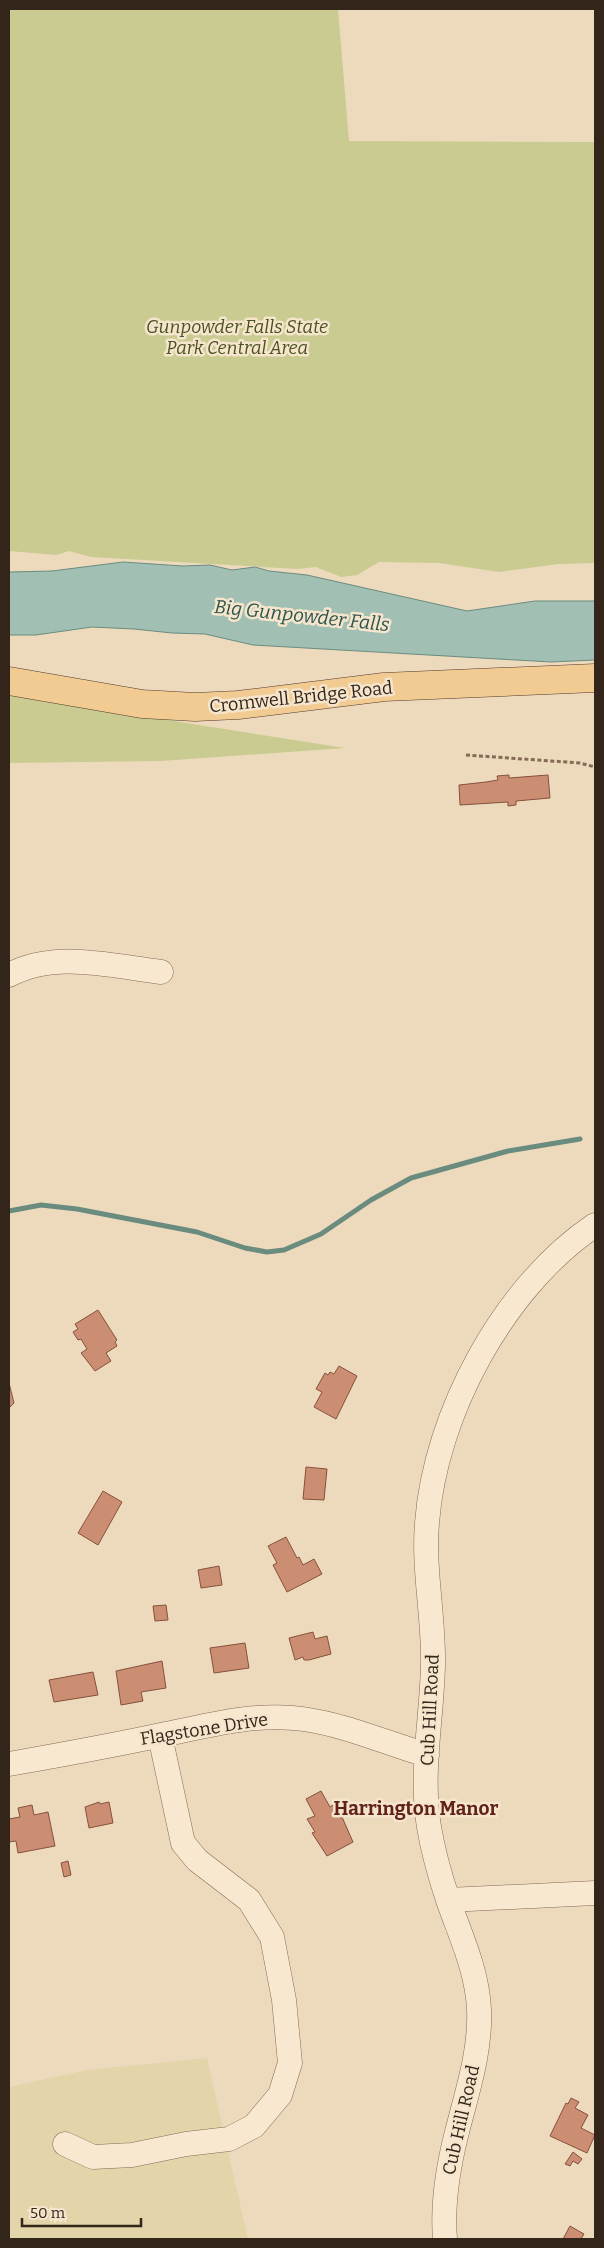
<svg xmlns="http://www.w3.org/2000/svg" width="604" height="2248" font-family="Bitter,serif">
<style>
.farmland{fill:#e3d4aa}
.green{fill:#cacb91}
.water{fill:#a1bfb3;stroke:#698c7f}
.lines{fill:none;stroke-linecap:round;stroke-linejoin:round}
.stream{stroke:#698c7f;stroke-width:5}
.building{fill:#cc8e72;stroke:#84513c}
.minor-casing{stroke:#856a56;stroke-width:25}
.major-casing{stroke:#52392b;stroke-width:29}
.path{stroke:#856a56;stroke-width:3;stroke-dasharray:4 2.5;stroke-linecap:butt}
.minor{stroke:#f9e8d0;stroke-width:24}
.major{stroke:#f2cb93;stroke-width:28}
.labels{text-anchor:middle;stroke-width:5;stroke-linejoin:round;paint-order:stroke}
.park-label{font-size:18px;font-style:italic;fill:#4a5122;stroke:#f5e5cc}
.street-label{font-size:18px;fill:#34251b;stroke:#f5e5cc}
.water-label{font-size:19px;font-style:italic;fill:#2a544d;stroke:#f5e5cc}
.neighbourhood-label{font-size:19px;font-weight:bold;fill:#61221b;stroke:#f5e5cc}
</style>
<rect width="100%" height="100%" fill="#eddabd"/>
<path class="farmland" d="M207,2058L248,2239H9V2087L87,2070Z"/>
<path class="green" d="M9,9H338L349,141L595,142V563L559,564L499,572L439,563L379,562L357,575L341,577L316,567L298,569L91,557L69,551L56,555L9,551Z
M9,695L345,748L161,761L9,763Z"/>
<path class="water" d="M123,562L183,566L210,565L232,570L255,567L269,571L307,575L467,611L535,601H595V660L551,662L253,645L205,634L172,633L134,629L92,627L36,635H9V572L52,571Z"/>
<g class="lines">
<path class="stream" d="M9,1211L41,1205L77,1209L197,1232L245,1248L267,1252L284,1250L321,1234L371,1200L411,1178L508,1151L580,1139"/>
</g>
<path class="building" d="M509,775V778L548,775L550,798L516,801V805L508,806V802L460,805L459,785L486,782L498,780L497,776Z
M98,1310L117,1340L115,1342L117,1346L106,1353L111,1361L95,1371L81,1353L87,1349L81,1339L78,1340L73,1332L78,1329L75,1324Z
M339,1366L357,1376L336,1419L314,1407L322,1392L316,1389L325,1373L328,1375L330,1372L334,1374Z
M9,1383L14,1403L9,1408Z
M306,1467L327,1469L324,1500L303,1499Z
M103,1491L122,1502L98,1545L78,1533Z
M286,1537L297,1558L299,1557L303,1565L314,1559L322,1574L287,1592L273,1565L277,1563L268,1546Z
M219,1566L222,1585L201,1588L198,1570Z
M166,1605L168,1620L155,1621L153,1606Z
M313,1632L315,1639L327,1636L331,1654L309,1660H304L303,1657L295,1660L289,1638Z
M245,1643L249,1668L214,1673L210,1648Z
M162,1661L166,1688L141,1692L143,1701L121,1705L116,1671Z
M93,1672L98,1695L54,1702L49,1680Z
M321,1791L330,1807L333,1805L340,1818L342,1817L353,1842L327,1856L312,1833L315,1832L307,1819L315,1816L306,1799Z
M99,1802L100,1804L109,1802L113,1823L89,1828L85,1807Z
M32,1805L34,1815L48,1812L55,1846L18,1853L16,1841L9,1842V1819L20,1817L18,1808Z
M68,1861L71,1875L64,1877L61,1863Z
M571,2098L579,2102L575,2108L588,2115L581,2128L595,2135L587,2153L550,2136L566,2103L568,2104Z
M573,2152L582,2159L578,2164L573,2161L570,2166L565,2164Z
M570,2226L584,2234L581,2239H563Z"/>
<g class="lines">
<defs>
<path id="minor" d="M9,975C55,950 111,966 161,972
M9,1764C60,1755 111,1746 161,1735C207,1726 256,1712 303,1719C346,1725 386,1743 427,1755
M448,1900L595,1893
M65,2144L93,2157L132,2155L186,2144L229,2139L254,2126L280,2095L290,2063L284,2000L272,1937L249,1900L197,1860L183,1843L160,1736
M445,2239C442,2203 448,2167 457,2132C467,2092 481,2051 479,2009C477,1970 461,1937 448,1900C440,1876 433,1851 429,1827C420,1773 432,1718 433,1664C434,1617 423,1570 427,1523C435,1414 504,1286 595,1225"/>
<path id="major" d="M9,681L142,704L195,707L238,705L384,687L595,678"/>
</defs>
<use href="#minor" class="minor-casing"/>
<use href="#major" class="major-casing"/>
<path class="path" d="M466,755L580,763L595,767"/>
<use href="#minor" class="minor"/>
<use href="#major" class="major"/>
</g>
<g class="labels">
<g class="park-label">
<text x="237" y="333">Gunpowder Falls State<tspan x="237" dy="21">Park Central Area</tspan></text>
</g>
<g class="street-label">
<text transform="translate(301 697) rotate(-6)" y="6">Cromwell Bridge Road</text>
<text transform="translate(430 1710) rotate(-87)" y="6">Cub Hill Road</text>
<text transform="translate(204 1729) rotate(-9)" y="6">Flagstone Drive</text>
<text transform="translate(461 2120) rotate(-77)" y="6">Cub Hill Road</text>
</g>
<g class="water-label">
<text transform="translate(302 615) rotate(6)" y="7">Big Gunpowder Falls</text>
</g>
<g class="neighbourhood-label">
<text x="416" y="1815">Harrington Manor</text>
</g>
</g>
<rect width="604" height="2248" fill="none" stroke="#34251b" stroke-width="20"/>
<path d="M22 2218v8h119v-8" fill="none" stroke="#34251b" stroke-width="2.5"/>
<text x="30" y="2218" font-size="15" fill="#34251b" stroke="#f5e5cc" stroke-width="4" paint-order="stroke">50 m</text>
</svg>
